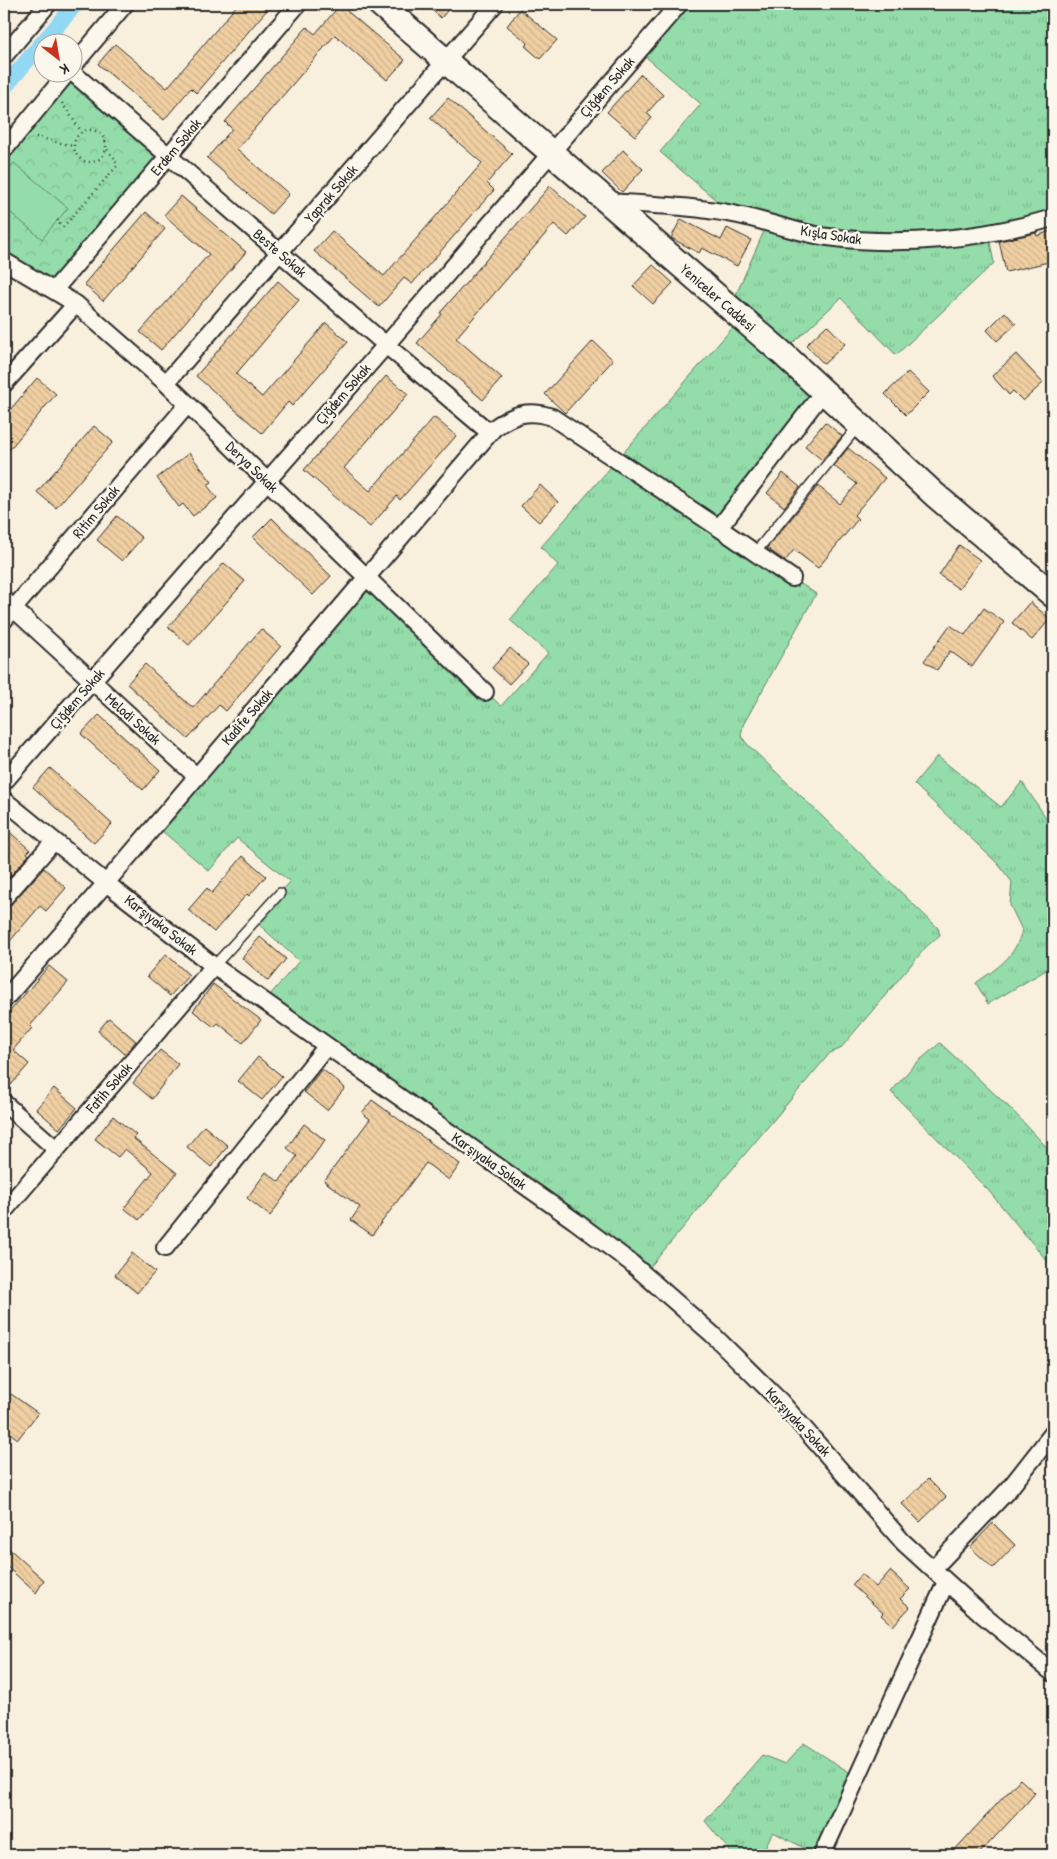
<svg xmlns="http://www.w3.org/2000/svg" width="1057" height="1859" font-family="'Patrick Hand',sans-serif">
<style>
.grass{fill:url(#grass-tufts);stroke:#60846a}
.forest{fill:url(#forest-crowns);stroke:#60846a}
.garden{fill:#94dcaa;stroke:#60846a}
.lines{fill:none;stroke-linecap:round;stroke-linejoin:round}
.canal{stroke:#91d8f2;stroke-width:16}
.building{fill:url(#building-back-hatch);stroke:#2b2b2b}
.lane-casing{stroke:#2b2b2b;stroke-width:12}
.street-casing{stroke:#2b2b2b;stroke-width:20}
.secondary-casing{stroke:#2b2b2b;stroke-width:28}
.path{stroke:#2b2b2b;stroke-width:2.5;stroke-dasharray:1 4;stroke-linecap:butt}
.lane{stroke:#fbf7ec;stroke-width:9}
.street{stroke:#fbf7ec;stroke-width:16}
.secondary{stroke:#fbf7ec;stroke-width:24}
.labels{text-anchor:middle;stroke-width:4.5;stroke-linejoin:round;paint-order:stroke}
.street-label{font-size:15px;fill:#2b2b2b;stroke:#fbf7ec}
</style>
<defs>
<pattern id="grass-tufts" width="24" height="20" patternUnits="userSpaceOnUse" patternTransform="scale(1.25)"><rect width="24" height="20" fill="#94dcaa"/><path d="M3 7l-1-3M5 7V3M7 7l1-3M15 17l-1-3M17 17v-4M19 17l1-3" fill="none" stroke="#80bd92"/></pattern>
<pattern id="forest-crowns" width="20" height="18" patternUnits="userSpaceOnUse" patternTransform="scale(1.25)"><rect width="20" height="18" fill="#94dcaa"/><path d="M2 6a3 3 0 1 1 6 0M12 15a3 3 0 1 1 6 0" fill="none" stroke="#80bd92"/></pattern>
<pattern id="building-back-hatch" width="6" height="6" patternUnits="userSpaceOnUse" patternTransform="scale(1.25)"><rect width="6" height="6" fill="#f0cfa2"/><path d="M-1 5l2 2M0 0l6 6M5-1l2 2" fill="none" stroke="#ceb28c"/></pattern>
</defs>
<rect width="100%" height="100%" fill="#f9efdd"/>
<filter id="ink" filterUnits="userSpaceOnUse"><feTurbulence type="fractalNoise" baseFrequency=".02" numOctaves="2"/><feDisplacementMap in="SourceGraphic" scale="10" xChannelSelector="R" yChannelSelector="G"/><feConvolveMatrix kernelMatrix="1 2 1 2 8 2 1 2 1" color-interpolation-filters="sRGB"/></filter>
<g filter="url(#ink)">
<path class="grass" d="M679,4H1053V218L988,232L994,263L896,355L841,298L782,353L823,392L719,528L816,594L743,725L741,736L748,745L938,928L940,935L926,947L840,1049L830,1053L644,1274L264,1002L299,961L255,921L290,882L237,838L209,871L155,825L367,578L501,706L548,653L510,620L558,565L541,547L741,318L730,308L768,222L732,214L660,152L701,104L639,51Z
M937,756L1001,807L1022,782L1053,828V966L988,1004L976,983C998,967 1015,958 1022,930L1010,905L1012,882L998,864L914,784Z
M940,1043L1012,1110L1053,1154V1268L988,1190L891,1092L913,1066Z
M804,1743L858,1778L818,1855L773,1832L761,1855H733L705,1821L762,1755L785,1764Z"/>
<path class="forest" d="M68,73L169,156L54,290L4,261V150Z"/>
<path class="garden" d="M14,163L68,208L42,239L4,207V175Z"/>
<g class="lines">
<path class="canal" d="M43,42L76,4
M4,88L42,43"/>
</g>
<path class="building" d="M238,4H272L196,93L191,88L164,120L98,64L115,44L167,88Z
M425,4H453L441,18Z
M340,5L405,60L387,80L335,35L237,149L289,194L271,214L207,158L232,129L225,122L307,27L315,34Z
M520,9L557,40L540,59L525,46L528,43L507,26Z
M641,74L663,95L647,113L652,118L635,136L607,112Z
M448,98L512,154L487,183L494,190L467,221L412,284L404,278L379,307L314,251L332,231L384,276L482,163L430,118Z
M623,150L643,169L622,192L602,173Z
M550,186L585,217L568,236L554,224L456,338L502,378L483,400L417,343L442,314L440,313Z
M181,196L246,252L161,350L140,332L209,254L164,215Z
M146,212L165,229L103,301L84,284Z
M681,219L721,240L727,228L751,240L737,266L702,248L699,253L671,238Z
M1053,230V261L1006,272L999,241L1036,233L1037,236Z
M653,265L673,283L653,304L633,286Z
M278,281L299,300L236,374L247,384L262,397L326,323L348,342L292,406L288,402L262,433L196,376Z
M1005,312L1016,324L997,341L987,330Z
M827,325L845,344L824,364L806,345Z
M593,341L613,360L565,413L545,394Z
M1016,354L1043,383L1023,401L1013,391L1009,395L992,376Z
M908,372L929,392L906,415L885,394Z
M386,376L408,394L344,468L355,478L370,491L434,417L456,436L400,500L397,496L370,527L304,470Z
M37,378L56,394L4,456V417Z
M825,422L842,436L822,460L805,446Z
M94,426L113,442L56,508L37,492Z
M848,448L885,478L854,515L858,519L818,568L794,550L785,561L767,548L818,486L840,504L857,484L834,466Z
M189,453L212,482L207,485L217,498L193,516L183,504L179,507L157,478Z
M783,473L800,487L784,507L767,493Z
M540,485L558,502L539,522L521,506Z
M117,516L142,538L122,561L97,540Z
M272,518L331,576L313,595L253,537Z
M959,545L980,560L959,589L939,575Z
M224,563L245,581L189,645L168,627Z
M1030,602L1050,619L1032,640L1012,623Z
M984,608L1004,622L972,667L950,651L937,670L924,661L950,625L965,635Z
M261,629L281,646L226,711L219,705L188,739L127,684L145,664L193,708Z
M510,648L528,664L509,684L492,668Z
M99,715L160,770L143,790L81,734Z
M50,768L112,824L94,843L33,787Z
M4,827L30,850L27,853L29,855L11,875L4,869Z
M243,856L266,876L249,896L247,894L214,932L188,910L207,888L212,893Z
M44,868L66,888L46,911L40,906L4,948V912Z
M260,937L286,959L268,981L242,958Z
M166,954L189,975L170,996L147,976Z
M49,966L68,982L30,1026L32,1028L13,1050L29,1064L11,1085L4,1078V1018Z
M213,984L261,1020L243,1043L218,1023L214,1027L193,1011Z
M109,1018L136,1041L125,1054L98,1031Z
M160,1050L178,1064L152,1099L133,1083Z
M258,1057L282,1076L262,1100L238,1081Z
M322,1069L345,1088L327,1110L304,1092Z
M54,1088L77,1108L59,1129L36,1109Z
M372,1100L460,1164L449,1180L426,1163L372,1235L351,1220L360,1207L324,1181L370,1119L362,1113Z
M113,1116L136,1135L133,1138L177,1173L139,1220L124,1208L153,1172L125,1149L118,1157L95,1139Z
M304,1124L325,1140L270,1216L247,1198L266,1172L279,1182L297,1156L287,1148Z
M204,1126L228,1146L211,1167L187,1147Z
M132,1253L155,1272L137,1293L115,1275Z
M11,1394L38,1413L18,1439L4,1429V1403Z
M928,1479L946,1497L920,1522L902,1504Z
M993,1523L1015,1545L993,1568L970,1547Z
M4,1544L44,1580L36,1593L4,1564Z
M890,1571L910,1589L900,1599L910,1607L893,1626L881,1615L883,1613L852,1585L861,1574L876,1587Z
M1020,1779L1035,1793L1024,1806L978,1855H950Z"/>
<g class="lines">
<defs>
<path id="lane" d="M755,553L859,425
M214,966L280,893"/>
<path id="street" d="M4,56L48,4
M72,67L125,4
M72,72L386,345L490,433
M4,150L68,72
M608,202C650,205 692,206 733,214C765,220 796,233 828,237C902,247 982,239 1053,218
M4,261L76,304L166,383L485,692
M54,290L298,4
M166,383L495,4
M4,384L76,304
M719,528L792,578
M4,600L196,776
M4,620L188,404
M4,782L386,345L679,4
M4,800L106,883L214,966L575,1221L630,1262L712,1334L781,1402L903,1542L984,1616L1053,1673
M4,898L54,841
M4,1000L106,883L494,428C514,414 528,409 552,417L719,528L823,392
M4,1103L56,1149
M4,1211L214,966
M165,1248L326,1047
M933,1569L1009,1489L1053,1433
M822,1855L946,1582"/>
<path id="secondary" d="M380,4L782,353L935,495L1053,595"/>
</defs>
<use href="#lane" class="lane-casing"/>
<use href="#street" class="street-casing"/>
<use href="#secondary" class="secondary-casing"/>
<path class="path" d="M62,103L81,131
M74 146a16 16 0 1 1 32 0a16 16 0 1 1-32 0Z
M36,137L73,146
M58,220L57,222L63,227L117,166L115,159L106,148"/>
<use href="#lane" class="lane"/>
<use href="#street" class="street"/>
<use href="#secondary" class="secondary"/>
</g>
</g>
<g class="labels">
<g class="street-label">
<text transform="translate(607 87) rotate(-49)" y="5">Çiğdem Sokak</text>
<text transform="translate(176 147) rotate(-50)" y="5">Erdem Sokak</text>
<text transform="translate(331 194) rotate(-49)" y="5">Yaprak Sokak</text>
<text transform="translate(831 235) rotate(9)" y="5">Kışla Sokak</text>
<text transform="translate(280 253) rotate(41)" y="5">Beste Sokak</text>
<text transform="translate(718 298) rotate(41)" y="5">Yeniceler Caddesi</text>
<text transform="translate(343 394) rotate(-49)" y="5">Çiğdem Sokak</text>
<text transform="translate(252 467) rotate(44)" y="5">Derya Sokak</text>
<text transform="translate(96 512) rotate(-50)" y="5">Ritim Sokak</text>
<text transform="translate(77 699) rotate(-49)" y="5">Çiğdem Sokak</text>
<text transform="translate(247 717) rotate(-49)" y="5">Kadife Sokak</text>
<text transform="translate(133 719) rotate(42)" y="5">Melodi Sokak</text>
<text transform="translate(161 925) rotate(38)" y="5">Karşıyaka Sokak</text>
<text transform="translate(109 1088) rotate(-49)" y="5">Fatih Sokak</text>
<text transform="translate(489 1161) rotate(35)" y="5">Karşıyaka Sokak</text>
<text transform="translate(798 1422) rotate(47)" y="5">Karşıyaka Sokak</text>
</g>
</g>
<rect width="1057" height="1859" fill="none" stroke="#fbf7ec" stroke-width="20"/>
<rect x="10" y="10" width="1037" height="1839" fill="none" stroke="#2b2b2b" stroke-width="2" filter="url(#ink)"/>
<g transform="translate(58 58) rotate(149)"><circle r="24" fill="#fbf7ec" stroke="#a8a59f"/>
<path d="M0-4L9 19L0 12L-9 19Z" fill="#c8321e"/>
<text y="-8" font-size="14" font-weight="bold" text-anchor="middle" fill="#2b2b2b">K</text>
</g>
</svg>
